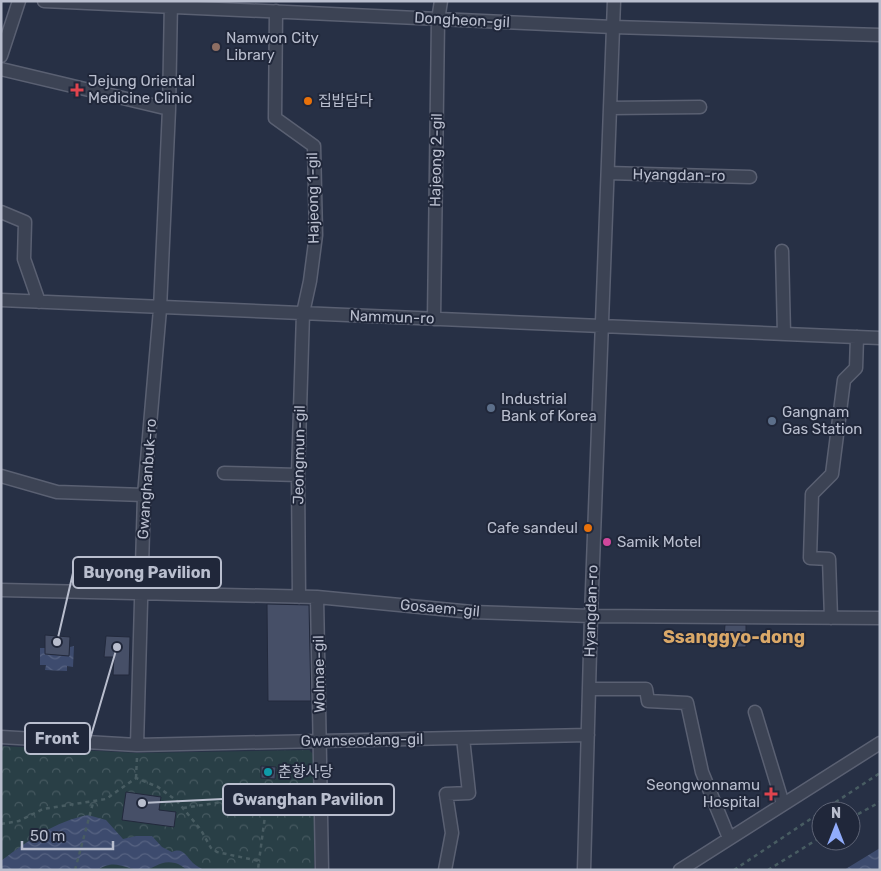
<svg xmlns="http://www.w3.org/2000/svg" width="881" height="871" font-family="Rubik,'Noto Sans KR',sans-serif">
<style>
.park{fill:url(#park-crowns)}
.water{fill:url(#water-waves)}
.building{fill:#464f67;stroke:#22293c}
.lines{fill:none;stroke-linecap:round;stroke-linejoin:round}
.minor-casing{stroke:#5a6072;stroke-width:15}
.path{stroke:#485c62;stroke-width:2.5;stroke-dasharray:4 4;stroke-linecap:butt}
.minor{stroke:#3c4354;stroke-width:12}
.education-dot{fill:#8d6e63;stroke:#20273a;stroke-width:2}
.health-dot{fill:#e0444e;stroke:#20273a;stroke-width:2}
.food-dot{fill:#e8710a;stroke:#20273a;stroke-width:2}
.service-dot{fill:#5c6f8a;stroke:#20273a;stroke-width:2}
.hotel-dot{fill:#d1479c;stroke:#20273a;stroke-width:2}
.culture-dot{fill:#0f9aa8;stroke:#20273a;stroke-width:2}
.labels{text-anchor:middle;stroke-width:4;stroke-linejoin:round;paint-order:stroke}
.street-label{font-size:15px;fill:#b9bece;stroke:#20273a}
.poi-label{font-size:15px;fill:#b9bece;stroke:#20273a;text-anchor:start}
.quarter-label{font-size:18px;font-weight:bold;fill:#daa868;stroke:#20273a}
.leader{fill:none;stroke:#b9bece;stroke-width:2}
.callout-dot{fill:#b9bece;stroke:#20273a;stroke-width:2}
.callout{fill:#20273a;stroke:#b9bece;stroke-width:2}
.callout-label{font-size:16px;text-anchor:middle;font-weight:bold;fill:#b9bece}
</style>
<defs>
<pattern id="park-crowns" width="20" height="18" patternUnits="userSpaceOnUse" patternTransform="scale(1.25)"><rect width="20" height="18" fill="#293f46"/><path d="M2 6a3 3 0 1 1 6 0M12 15a3 3 0 1 1 6 0" fill="none" stroke="#465960"/></pattern>
<pattern id="water-waves" width="16" height="10" patternUnits="userSpaceOnUse" patternTransform="scale(1.25)"><rect width="16" height="10" fill="#3d4b6e"/><path d="M0 5q4-4 8 0t8 0" fill="none" stroke="#576382"/></pattern>
</defs>
<rect width="100%" height="100%" fill="#273045"/>
<path class="park" d="M1,746L137,753L309,750L314,755V870H1Z"/>
<path class="water" d="M74,646L73,667L67,666V671L45,670L46,665H40V648H45V654L69,656L70,647Z
M88,815L106,820L123,839L136,836H152L162,847L172,852C183,847 186,856 193,863C196,866 201,868 204,870C200,870 193,871 188,870C184,868 180,864 175,863C160,860 156,868 145,870C124,871 118,857 97,870H1V861C27,841 56,821 88,815Z
M880,848V870H844Z"/>
<path class="building" d="M267,604L309,605L311,701H268Z
M725,625H746V647H723Z
M45,635L70,637L69,656L45,654Z
M106,636L130,637L129,675H113L114,657H104Z
M261,766L276,767L275,779L261,778Z
M126,792L161,797L159,810L176,812L174,827L122,820Z"/>
<g class="lines">
<defs>
<path id="minor" d="M44,1L613,27L880,35
M276,11L275,118L314,146L316,235L310,281L303,313L298,475L299,597
M1,56L19,1
M1,69L169,109
M610,108L700,107
M608,173L750,177
M1,212L25,222L24,259L39,302
M782,251L784,334
M1,300L880,338
M434,319L438,20L441,1
M224,473L298,475
M1,476L57,492L144,495
M1,590L317,597L472,612L591,616L880,618
M317,597L322,870
M831,618L829,559L810,558L812,494L832,474L844,380L856,368L857,337
M589,689H646L648,701L687,703L702,772L729,838
M755,712L783,804
M1,737L137,745L144,495L160,309L169,109L171,1
M137,745L588,735
M445,870L452,833L446,794L469,793L463,738
M584,870L591,616L614,1
M680,870L880,743"/>
</defs>
<use href="#minor" class="minor-casing"/>
<path class="path" d="M136,778L137,757
M183,808L249,798L267,801L259,861
M822,811L880,773
M851,818L880,802
M1,824L19,821L43,809L106,799L136,778L158,787L177,801L201,830L211,848L217,852L259,861L258,870
M75,870L93,803
M734,870L821,812
M768,870L821,837"/>
<use href="#minor" class="minor"/>
</g>
<circle class="education-dot" cx="216" cy="47" r="5"/>
<g class="health-dot">
<path d="M74.5 82.5h5v5h5v5h-5v5h-5v-5h-5v-5h5z"/>
<path d="M768.5 786.5h5v5h5v5h-5v5h-5v-5h-5v-5h5z"/>
</g>
<g class="food-dot">
<circle cx="308" cy="101" r="5"/>
<circle cx="588" cy="528" r="5"/>
</g>
<g class="service-dot">
<circle cx="491" cy="408" r="5"/>
<circle cx="772" cy="421" r="5"/>
</g>
<circle class="hotel-dot" cx="607" cy="542" r="5"/>
<circle class="culture-dot" cx="268" cy="772" r="5"/>
<g class="labels">
<g class="street-label">
<text transform="translate(462 20) rotate(3)" y="5">Dongheon-gil</text>
<text transform="translate(436 160) rotate(-89)" y="5">Hajeong 2-gil</text>
<text transform="translate(679 175) rotate(1)" y="5">Hyangdan-ro</text>
<text transform="translate(313 198) rotate(-91)" y="5">Hajeong 1-gil</text>
<text transform="translate(392 317) rotate(2)" y="5">Nammun-ro</text>
<text transform="translate(299 455) rotate(-89)" y="5">Jeongmun-gil</text>
<text transform="translate(147 479) rotate(-86)" y="5">Gwanghanbuk-ro</text>
<text transform="translate(440 608) rotate(5)" y="5">Gosaem-gil</text>
<text transform="translate(591 611) rotate(-88)" y="5">Hyangdan-ro</text>
<text transform="translate(319 674) rotate(-91)" y="5">Wolmae-gil</text>
<text transform="translate(362 740) rotate(-1)" y="5">Gwanseodang-gil</text>
</g>
<g class="poi-label">
<text x="226" y="43">Namwon City<tspan x="226" dy="17">Library</tspan></text>
<text x="88" y="86">Jejung Oriental<tspan x="88" dy="17">Medicine Clinic</tspan></text>
<text x="318" y="106">집밥담다</text>
<text x="501" y="404">Industrial<tspan x="501" dy="17">Bank of Korea</tspan></text>
<text x="782" y="417">Gangnam<tspan x="782" dy="17">Gas Station</tspan></text>
<text x="578" y="533" text-anchor="end">Cafe sandeul</text>
<text x="617" y="547">Samik Motel</text>
<text x="278" y="777">춘향사당</text>
<text x="760" y="790" text-anchor="end">Seongwonnamu<tspan x="760" dy="17">Hospital</tspan></text>
</g>
<g class="quarter-label">
<text x="734" y="643">Ssanggyo-dong</text>
</g>
</g>
<path class="leader" d="M57 642L73 573M117 647L90 739M142 803L223 799"/>
<g class="callout-dot">
<circle cx="57" cy="642" r="5"/>
<circle cx="117" cy="647" r="5"/>
<circle cx="142" cy="803" r="5"/>
</g>
<g class="callout">
<rect x="73" y="557" width="148" height="31" rx="5"/>
<rect x="25" y="723" width="65" height="31" rx="5"/>
<rect x="223" y="784" width="171" height="31" rx="5"/>
</g>
<g class="callout-label">
<text x="147" y="578">Buyong Pavilion</text>
<text x="57" y="744">Front</text>
<text x="308" y="805">Gwanghan Pavilion</text>
</g>
<rect width="881" height="871" fill="none" stroke="#b9bece" stroke-width="5"/>
<g transform="translate(836 826)"><circle r="24" fill="#20273a" stroke="#5d6375"/>
<path d="M0-4L9 19L0 12L-9 19Z" fill="#91acfb"/>
<text y="-8" font-size="14" font-weight="bold" text-anchor="middle" fill="#b9bece">N</text>
</g>
<path d="M22 841v8h91v-8" fill="none" stroke="#b9bece" stroke-width="2.5"/>
<text x="30" y="841" font-size="15" fill="#b9bece" stroke="#20273a" stroke-width="4" paint-order="stroke">50 m</text>
</svg>
